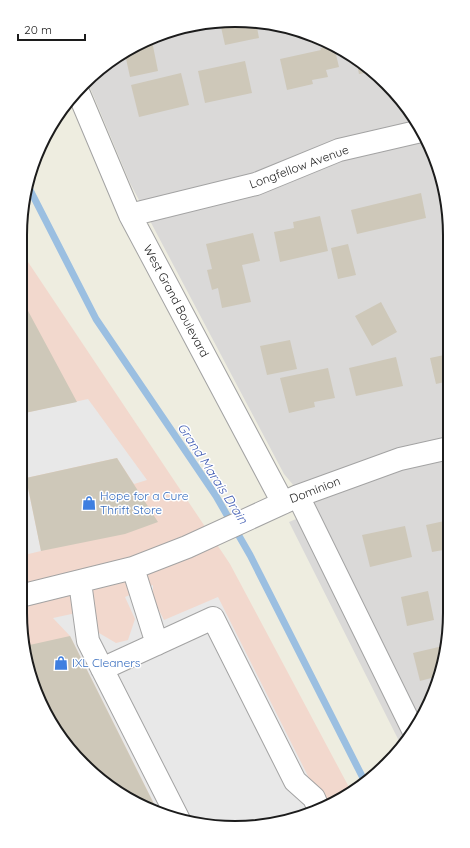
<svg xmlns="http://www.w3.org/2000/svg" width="470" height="848" font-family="Quicksand,sans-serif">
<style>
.residential{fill:#dad9d8}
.commercial{fill:#f2d8cd}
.parking{fill:#e8e8e8}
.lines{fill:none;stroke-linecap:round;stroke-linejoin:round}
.stream{stroke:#9bbfe1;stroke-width:7}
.building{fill:#cec8b9}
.minor-casing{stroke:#a3a3a3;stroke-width:24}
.minor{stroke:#fff;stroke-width:22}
.labels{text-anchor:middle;stroke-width:3;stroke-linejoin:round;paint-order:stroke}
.street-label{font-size:12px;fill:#1c1c1c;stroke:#fff}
.shop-label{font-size:12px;fill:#366cbe;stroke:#fff;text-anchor:start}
.water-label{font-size:13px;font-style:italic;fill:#405cb3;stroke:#fff}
.rim{fill:none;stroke:#1c1c1c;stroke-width:2}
</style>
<rect width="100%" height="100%" fill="#eeede0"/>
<path class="residential" d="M263,22L342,49L387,83L414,116L439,166L448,207L450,627L443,669L421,720L401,745L289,522L315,511L284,474L130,183L88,83L104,65L179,27Z"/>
<path class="commercial" d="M20,250L230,564L351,791L317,812L249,828L180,821L116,792L65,744L31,682L20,613Z"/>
<path class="parking" d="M88,399L147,480L134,484L117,458L26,478L41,551L20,556V414Z
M153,585V599L164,620L218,597L324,808L317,812L249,828L180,821L157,810L70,636L53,618L90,610L94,630L116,643L128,640L135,619L125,597Z"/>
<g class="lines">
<path class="stream" d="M27,184L96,319L216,496L250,555L365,782"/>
</g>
<path class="building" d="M256,22L259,38L225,45L221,27L230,24Z
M152,41L158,71L130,77L125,54Z
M332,45L334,46L339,67L326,70L328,77L312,80L313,84L287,90L280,59L321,50L320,48Z
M356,59L372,72L359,74Z
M245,61L252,93L205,103L198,71Z
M181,73L189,105L139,117L131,85Z
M421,193L426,218L357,234L351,210Z
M320,216L328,251L280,262L274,232L294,228L293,222Z
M253,233L260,261L242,265L251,302L222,308L218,288L212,290L207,270L212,269L206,244Z
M348,244L356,275L338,279L331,248Z
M381,302L397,332L372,346L355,316Z
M27,309L77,402L20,414V310Z
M290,340L297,369L267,375L260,346Z
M449,354V381L436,384L430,358Z
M396,357L403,386L356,396L349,368Z
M328,368L335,398L314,402L315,407L289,413L280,378Z
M117,458L158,522L125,534L41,551L26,478Z
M449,520V549L432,552L426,525Z
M405,526L412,557L370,567L362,535Z
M428,591L434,620L407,626L401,597Z
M70,636L157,810L116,792L65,744L31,682L25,646Z
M443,646L445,656L439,676L420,681L413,653Z"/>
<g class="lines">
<defs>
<path id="minor" d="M79,94L130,215L283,503
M130,215L256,184L339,150L421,131
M298,496L413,730
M133,568L157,644
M80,582L88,641L179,820
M20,596L133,568L187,547L298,496L400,459L449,448
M102,669L213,618L295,781L314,798L319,810"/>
</defs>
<use href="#minor" class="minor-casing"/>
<use href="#minor" class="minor"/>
</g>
<defs>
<symbol id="shop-bare" viewBox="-9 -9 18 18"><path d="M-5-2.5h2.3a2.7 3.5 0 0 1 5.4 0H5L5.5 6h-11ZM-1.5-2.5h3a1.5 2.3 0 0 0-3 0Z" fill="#3f7fe0" stroke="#fff" stroke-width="2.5" paint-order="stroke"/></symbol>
</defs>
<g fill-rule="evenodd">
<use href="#shop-bare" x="79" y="493" width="20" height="20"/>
<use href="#shop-bare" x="51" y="653" width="20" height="20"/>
</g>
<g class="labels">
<g class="street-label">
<text transform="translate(299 167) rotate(-20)" y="4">Longfellow Avenue</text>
<text transform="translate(176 301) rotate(62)" y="4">West Grand Boulevard</text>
<text transform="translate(315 490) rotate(-21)" y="4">Dominion</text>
</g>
<g class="shop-label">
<text x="100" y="500">Hope for a Cure<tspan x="100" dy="14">Thrift Store</tspan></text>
<text x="72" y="667">IXL Cleaners</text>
</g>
<g class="water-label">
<text transform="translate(213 473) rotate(57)" y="5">Grand Marais Drain</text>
</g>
</g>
<path d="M0 0H470V848H0ZM235 27H235A208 208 0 0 1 443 235V613A208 208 0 0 1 235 821H235A208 208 0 0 1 27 613V235A208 208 0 0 1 235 27Z" fill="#fff" fill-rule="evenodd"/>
<path class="rim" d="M235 27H235A208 208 0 0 1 443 235V613A208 208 0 0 1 235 821H235A208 208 0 0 1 27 613V235A208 208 0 0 1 235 27Z"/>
<path d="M18 34v6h67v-6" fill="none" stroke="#1c1c1c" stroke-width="2"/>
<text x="24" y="34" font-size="12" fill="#1c1c1c" stroke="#ffffff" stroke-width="3" paint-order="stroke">20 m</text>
</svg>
